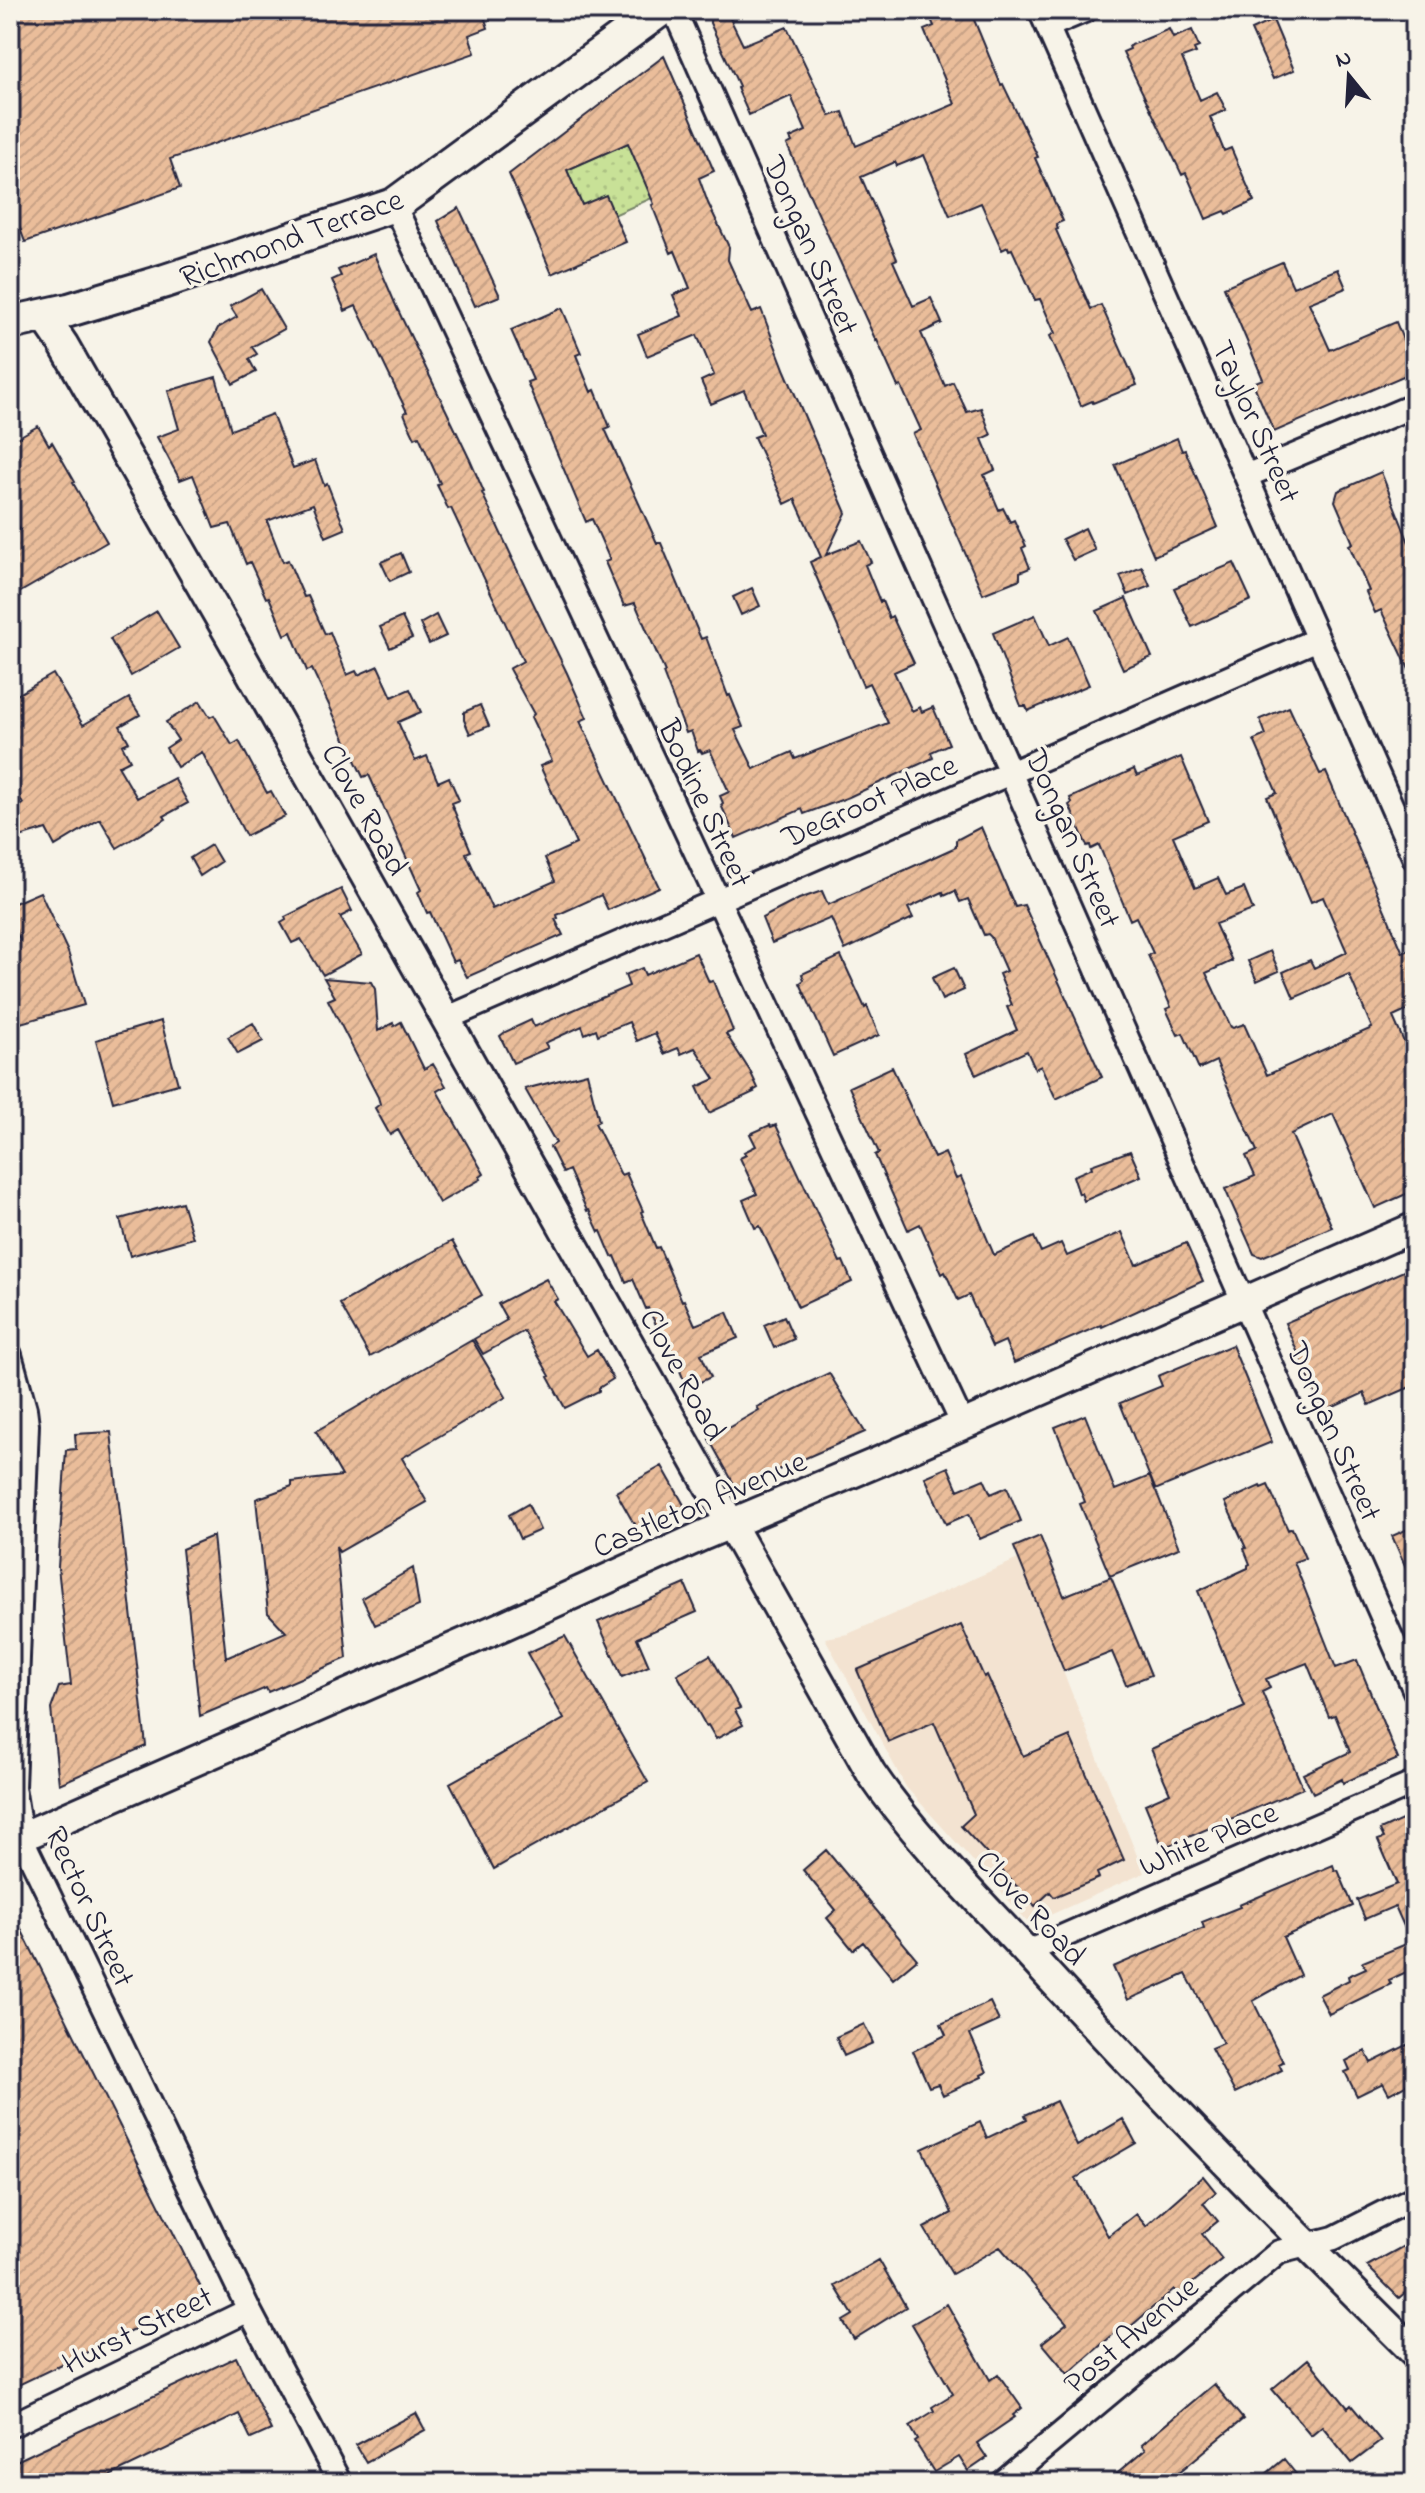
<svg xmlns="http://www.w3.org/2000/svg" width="1425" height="2493" font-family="'Indie Flower',sans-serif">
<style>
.built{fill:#f3e3d1}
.park{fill:url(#park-dots);stroke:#758269;stroke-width:2}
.building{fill:url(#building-hatch);stroke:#22223b;stroke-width:2}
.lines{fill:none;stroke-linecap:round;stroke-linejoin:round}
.minor-casing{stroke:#22223b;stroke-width:28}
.tertiary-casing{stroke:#22223b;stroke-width:34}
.secondary-casing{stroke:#22223b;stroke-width:38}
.minor{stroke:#f7f3e8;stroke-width:22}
.tertiary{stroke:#f7f3e8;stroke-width:28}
.secondary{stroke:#f7f3e8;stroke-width:32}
.labels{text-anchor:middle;stroke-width:7;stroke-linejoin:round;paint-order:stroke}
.street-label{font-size:32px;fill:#22223b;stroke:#f7f3e8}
</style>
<defs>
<pattern id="park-dots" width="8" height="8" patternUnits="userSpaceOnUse" patternTransform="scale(2)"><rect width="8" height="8" fill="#c8e197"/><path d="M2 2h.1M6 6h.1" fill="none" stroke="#acc183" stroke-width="1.8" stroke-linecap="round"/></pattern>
<pattern id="building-hatch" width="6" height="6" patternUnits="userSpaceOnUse" patternTransform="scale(2)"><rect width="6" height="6" fill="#eabd9a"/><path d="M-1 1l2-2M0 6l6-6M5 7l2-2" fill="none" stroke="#c8a286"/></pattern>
</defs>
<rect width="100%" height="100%" fill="#f7f3e8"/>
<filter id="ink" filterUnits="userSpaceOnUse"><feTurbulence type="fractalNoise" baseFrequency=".0125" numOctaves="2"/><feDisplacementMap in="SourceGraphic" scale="16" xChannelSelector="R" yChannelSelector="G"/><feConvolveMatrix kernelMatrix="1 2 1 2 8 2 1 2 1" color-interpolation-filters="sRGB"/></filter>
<g filter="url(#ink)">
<path class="built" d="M1018,1559L1144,1873L1030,1924L906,1787L825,1638L848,1634Z"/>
<path class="park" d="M628,143L652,198L614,215L582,205L567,170Z"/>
<path class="building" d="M10,10H482L488,28L469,35L475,53L170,159L180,188L25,242L10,201Z
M710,10H726L743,45L787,27L830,116L843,112L856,146L955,104L924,30L934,26L927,10H970L1001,85L1003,84L1038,157L1035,158L1063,221L1056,224L1058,229L1056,230L1091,309L1101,305L1137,385L1093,403L1092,401L1081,406L1050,336L1055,333L1040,299L1035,300L1012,249L1009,250L1008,247L1002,250L981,203L950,216L924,155L897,166L895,162L861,177L897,259L893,261L913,306L931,298L942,323L921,333L945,386L953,382L967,412L981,408L991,435L982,439L995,470L984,475L999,510L1003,508L1010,522L1014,520L1026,546L1022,548L1030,568L1020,572V579L983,594L913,434L921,430L901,386L898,387L877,340L876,341L787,145L792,142L790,138L806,131L791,96L749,115L737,88L739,86L710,23Z
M1273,20L1294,70L1273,79L1251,30Z
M1169,29L1173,38L1192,30L1199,47L1194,49L1196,53L1182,58L1200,100L1217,92L1226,110L1210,117L1224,151L1231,148L1254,201L1227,214L1225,211L1206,219L1186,173L1182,175L1123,52L1130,49L1129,46Z
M664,56L714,171L699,178L708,203L729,247L728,260L752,313L761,309L785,371L846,513L826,555L861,541L871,562L865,565L880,602L882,601L889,618L892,616L914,663L894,672L912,711L920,707L922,712L933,707L949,744L931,752L933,758L849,797L804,814L802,809L736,838L721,805L723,803L720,796L729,792L710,750L702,753L700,750L698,751L691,731L686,733L663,673L665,672L635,603L624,606L605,562L610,560L592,519L586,522L527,382L533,380L511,330L562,308L581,353L576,355L591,392L595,390L610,427L605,429L657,543H661L701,639L706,637L728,696L730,695L743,727L735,730L754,769L792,752L795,759L888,723L869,683L863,686L810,562L821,557L795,499L785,504L754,437L762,434L744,390L711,404L701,381L714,375L697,335L647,356L638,334L682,316L673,295L690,288L675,251L671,253L652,205L654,204L628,143L567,170L582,205L606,195L626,242L552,274L509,174Z
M459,208L500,296L475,306L438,221Z
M374,254L397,308L470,460L484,492L482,493L512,557H511L567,673L587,718L580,721L659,887L608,910L601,895L557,915L558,918L555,919L563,935L467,977L458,960L453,962L430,912L427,913L418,892L421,890L369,775L363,777L312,669L307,671L291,632L285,635L269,597L266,598L250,562L246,564L230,524L214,528L193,475L180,480L157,437L179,429L168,391L216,377L231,430L272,414L293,468L315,460L324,485L327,483L345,529L326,537L313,504L267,521L283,562L288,560L304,597L308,596L325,634L330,632L347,675L356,671L358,675L378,666L392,697L410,689L421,712L398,722L415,761L427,756L438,782L449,777L459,800L451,803L471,851L466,853L492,909L555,881L545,858L576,844L540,766L552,761L531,717L534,714L509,669L523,661L451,508L448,509L441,493L437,485L440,483L419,436L415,438L408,423L404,413L407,412L356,306L345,311L332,280L341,276L338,270Z
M1282,262L1293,287L1338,269L1346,288L1309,303L1330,350L1396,322L1415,371L1274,432L1253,383L1263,379L1224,287Z
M261,289L284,329L252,347L257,354L249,359L256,372L233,384L211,342L218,328L237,317L230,306Z
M38,426L49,445L52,442L75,482L73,483L107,542L10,598V534L20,529L10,512V442Z
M1177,438L1182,451L1185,450L1218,527L1154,556L1115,465Z
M1381,472L1415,558V682L1381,610L1375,613L1366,592L1369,591L1349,545L1353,543L1335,501L1338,491Z
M1085,528L1095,550L1073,560L1062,539Z
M401,553L409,572L390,581L381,562Z
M1234,563L1251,600L1192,627L1174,588Z
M1142,567L1150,586L1128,595L1120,576Z
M752,588L760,606L741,615L733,597Z
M1126,598L1152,657L1123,669L1097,611Z
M157,611L179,648L131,676L110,639Z
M436,615L446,636L429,644L420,624Z
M1035,615L1049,646L1068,637L1089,685L1028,711L1026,706H1021L993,633Z
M402,617L412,638L390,648L380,627Z
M53,674L83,725L129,698L140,715L120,726L129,742L122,745L130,760L118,766L137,798L174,778L188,803L164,816L166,819L117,848L100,819L55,846L46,829L10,840V811L23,804L10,781V699Z
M200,701L210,717L214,715L232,745L239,741L267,793L271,791L285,816L246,836L202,752L177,767L166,748L178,740L166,722Z
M480,705L489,726L470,734L464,720V712Z
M1289,707L1320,774L1326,772L1403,953L1409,950L1415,965V1007L1393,1017L1415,1067V1190L1375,1208L1333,1114L1291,1134L1332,1227L1262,1257L1254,1254L1225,1189L1255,1176L1246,1156L1257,1151L1216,1061L1199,1069L1183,1033L1178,1035L1166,1009L1171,1007L1148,955L1153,953L1136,917L1130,920L1099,845L1091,849L1090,845L1087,846L1069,805L1072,803L1070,798L1134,769L1137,776L1181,757L1208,821L1173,836L1195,888L1218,878L1226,895L1244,888L1253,910L1215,924L1232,961L1206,973L1231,1027L1233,1028L1244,1024L1267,1075L1372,1028L1349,974L1294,998L1283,972L1310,960L1314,968L1347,952L1323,897L1311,902L1267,797L1277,793L1254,740L1266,735L1260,719Z
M981,827L1015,907L1024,905L1102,1077L1056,1099L1041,1066L1035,1069L1027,1051L976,1075L966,1054L1017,1030L1007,1007L1012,1005L999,974L1006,971L991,937L988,934L984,935L968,899L960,902L955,891L944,896L943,892L908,908L913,918L845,950L831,918L772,943L762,918L799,899L822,891L828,905L956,847V840Z
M211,845L221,862L200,876L190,858Z
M341,889L352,911L340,917L362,954L323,975L301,939L292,943L281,923L286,920L285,917Z
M40,892L68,952L84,1005L10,1026V945L20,940L10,920V905Z
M1270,951L1279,971L1257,981L1248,961Z
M696,953L709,982L713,981L733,1031L726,1034L750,1071L758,1088L753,1091L754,1092L709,1113L697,1087L715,1079L695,1048L681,1054L678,1048L664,1054L655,1033L637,1041L629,1022L598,1035L596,1029L585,1034L582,1026L545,1043L548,1048L513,1063L500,1036L505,1032L531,1020L534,1027L629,986L625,975L642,968L645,975Z
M841,956L865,1008L867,1006L879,1035L833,1056L800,983L804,980L802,974Z
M954,968L964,990L942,1000L932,978Z
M324,978L371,982L375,989L378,1031L393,1023L394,1026L401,1022L424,1069L433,1064L446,1086L437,1091L484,1174L480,1177L481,1179L439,1203L398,1130L390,1135L375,1108L380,1104L378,1097L328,1000L335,997Z
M161,1021L178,1084L113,1102L96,1040Z
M253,1023L263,1041L238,1054L228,1037Z
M892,1067L934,1158L945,1153L956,1179L961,1177L994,1255L1034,1237L1041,1252L1061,1243L1067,1256L1122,1232L1136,1265L1186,1243L1203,1281L1102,1327L1101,1325L1014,1363L1005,1341L992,1347L969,1295L958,1300L945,1272L942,1274L920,1224L908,1230L875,1155L879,1153L849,1087Z
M587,1073L599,1121L595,1123L621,1175L626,1173L643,1211L641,1212L656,1248L659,1247L682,1301L684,1300L695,1325L727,1312L738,1338L701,1354L711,1377L687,1388L665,1334L661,1335L648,1308L646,1309L633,1279L626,1282L615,1256L612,1257L601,1231L599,1232L589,1210L587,1211L569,1170L563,1173L550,1147L556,1143L525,1089Z
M770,1125L771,1127L776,1125L840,1262L843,1261L852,1282L798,1307L760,1226L755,1228L743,1200L757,1194L740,1158L746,1155L744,1152L756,1146L750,1134Z
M1130,1151L1141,1176L1084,1201L1081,1193L1079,1194L1073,1176L1092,1168L1091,1165Z
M182,1202L193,1238L130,1256L120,1219Z
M452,1241L482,1295L370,1357L340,1304Z
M1415,1266V1385L1369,1405L1364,1393L1323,1412L1285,1323Z
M546,1279L558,1299L554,1301L587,1356L597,1350L613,1379L599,1388V1391L565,1408L548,1377L550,1376L524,1331L483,1354L474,1339L507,1320L498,1304Z
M784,1316L794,1339L774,1348L764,1325Z
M472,1340L506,1397L402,1458L427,1502L339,1552L336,1546L347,1658L268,1692L266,1688L200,1716L182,1549L213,1536L226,1658L286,1632L268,1613L256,1499L292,1486V1482L342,1476L316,1431Z
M1232,1345L1272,1442L1155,1490L1120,1403L1162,1386L1158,1376Z
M829,1373L865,1432L742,1486L734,1484L709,1439L759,1410L757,1407Z
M1085,1415L1115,1490L1150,1476L1179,1548L1110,1576L1080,1504L1085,1502L1055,1427Z
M111,1432L146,1746L59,1784L51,1709L59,1687L71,1685L58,1567L66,1450L76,1449L75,1434Z
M662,1466L684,1505L678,1513L638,1531L616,1492Z
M948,1467L958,1490L984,1479L991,1494L1007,1487L1021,1521L980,1539L969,1514L946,1524L925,1477Z
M1268,1485L1288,1530L1292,1528L1305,1558L1294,1562L1336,1668L1357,1660L1398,1759L1343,1783L1342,1779L1313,1793L1303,1774L1350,1752L1335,1715L1329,1717L1307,1663L1266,1679L1270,1688L1262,1692L1303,1788L1163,1848L1145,1804L1170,1793L1151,1749L1245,1707L1198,1591L1248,1568V1565L1250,1564L1244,1549L1246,1548L1225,1502L1260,1486L1261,1488Z
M528,1504L540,1530L520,1539L509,1515Z
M1415,1526V1588L1392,1536Z
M1040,1536L1064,1596L1111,1577L1151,1675L1126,1685L1112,1652L1064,1671L1014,1547Z
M413,1568L419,1606L375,1625L362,1598Z
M685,1584L697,1612L637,1638L649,1666L622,1677L598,1622Z
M961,1625L984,1677L987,1675L1023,1756L1070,1736L1124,1860L1097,1873L1099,1878L1054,1897L1050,1892L1035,1906L961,1826L974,1814L934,1722L888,1742L857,1670Z
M565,1636L648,1782L494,1869L450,1783L564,1719L527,1653Z
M710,1655L740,1708L735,1710L743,1725L716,1739L708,1725L706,1726L677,1674Z
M1415,1814V1968L1389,1980L1391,1984L1329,2014L1319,1995L1349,1980L1348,1976L1366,1968L1363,1962L1411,1942L1395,1906L1365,1919L1357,1900L1397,1884L1378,1840L1384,1838L1380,1830Z
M826,1850L917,1959L893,1979L863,1942L853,1950L827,1918L836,1910L803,1870Z
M1333,1865L1335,1871L1338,1870L1353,1906L1283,1937L1300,1975L1253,2001L1283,2062L1279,2064L1282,2070L1235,2093L1211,2048L1223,2043L1186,1974L1128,2000L1113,1967L1204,1928L1202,1922L1240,1907L1239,1905Z
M10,1907L205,2296L10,2389Z
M990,2002L999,2021L970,2034L987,2072L981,2075L982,2077L943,2095L938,2084L929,2087L913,2051L946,2035L941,2024Z
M864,2024L873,2043L844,2056L836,2037Z
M1415,2041V2080L1389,2094L1383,2083L1357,2096L1345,2072L1350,2070L1346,2061L1365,2051L1371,2063Z
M1056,2101L1077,2146L1123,2119L1136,2143L1076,2178L1108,2236L1136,2214L1146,2226L1203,2176L1216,2192L1203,2203L1218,2221L1202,2234L1222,2259L1179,2294L1174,2289L1129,2328L1125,2324L1068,2374L1042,2343L1067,2323L1000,2247L952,2274L924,2228L952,2213L922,2149L980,2122L987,2138L1027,2119L1025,2115Z
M1415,2240V2302L1406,2292L1399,2298L1367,2266Z
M879,2260L906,2307L854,2339L843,2321L853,2315L835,2286Z
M947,2304L990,2380L998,2374L1022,2408L1013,2415L1015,2417L977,2443L987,2458L968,2471L959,2457L934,2472L915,2442L918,2440L910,2426L934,2411L932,2407L953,2394L912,2324Z
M236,2357L271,2430L251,2439L239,2414L95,2483H10V2464Z
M1308,2359L1348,2408L1351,2405L1381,2441L1352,2463L1322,2426L1311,2435L1272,2389Z
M1214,2384L1243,2419L1166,2483H1106L1145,2450L1141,2445Z
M416,2413L425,2430L366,2462L356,2445Z
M1284,2459L1303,2483H1255Z"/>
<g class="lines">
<defs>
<path id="minor" d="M674,10L1415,1691
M1040,10L1415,859
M1048,26L1086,10
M394,205L963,1425
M1246,476L1415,405
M445,1019L1318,639
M10,1355L25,1409L27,1425L13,1787L21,1837L249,2310L340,2483
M1027,1952L1415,1783
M10,2426L249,2310
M1002,2483L1279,2252L1334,2238L1415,2197"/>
<path id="tertiary" d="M44,316L63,344L233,641L871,1773C921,1846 988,1909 1047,1974C1166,2104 1290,2229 1415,2353
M10,1842L505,1625L704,1535L878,1462L1415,1227"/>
<path id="secondary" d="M10,323L69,310L165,281L394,205L660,10"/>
</defs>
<use href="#minor" class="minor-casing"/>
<use href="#tertiary" class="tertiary-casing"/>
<use href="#secondary" class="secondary-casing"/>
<use href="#minor" class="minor"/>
<use href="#tertiary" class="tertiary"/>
<use href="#secondary" class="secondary"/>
</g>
</g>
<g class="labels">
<g class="street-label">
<text transform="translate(291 237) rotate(-20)" y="11">Richmond Terrace</text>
<text transform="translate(812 245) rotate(66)" y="11">Dongan Street</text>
<text transform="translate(1257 421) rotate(66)" y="11">Taylor Street</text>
<text transform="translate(869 800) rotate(-24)" y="11">DeGroot Place</text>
<text transform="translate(706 803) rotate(65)" y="11">Bodine Street</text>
<text transform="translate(366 809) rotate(61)" y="11">Clove Road</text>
<text transform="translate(1074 838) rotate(66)" y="11">Dongan Street</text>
<text transform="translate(684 1374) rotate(61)" y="11">Clove Road</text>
<text transform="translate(1335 1431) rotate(66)" y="11">Dongan Street</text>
<text transform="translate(699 1503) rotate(-23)" y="11">Castleton Avenue</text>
<text transform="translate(1208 1838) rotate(-23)" y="11">White Place</text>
<text transform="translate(91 1906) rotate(65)" y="11">Rector Street</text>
<text transform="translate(1032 1907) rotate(47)" y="11">Clove Road</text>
<text transform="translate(137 2329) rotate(-26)" y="11">Hurst Street</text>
<text transform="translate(1130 2334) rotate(-40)" y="11">Post Avenue</text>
</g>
</g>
<rect width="1425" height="2493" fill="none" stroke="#f7f3e8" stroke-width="40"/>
<rect x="20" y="20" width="1385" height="2453" fill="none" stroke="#22223b" stroke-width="3" filter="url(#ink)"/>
<g transform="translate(1349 76) rotate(342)" stroke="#f7f3e8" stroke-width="6" paint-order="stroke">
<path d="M0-6L14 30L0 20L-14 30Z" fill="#22223b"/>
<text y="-12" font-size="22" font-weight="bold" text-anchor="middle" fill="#22223b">N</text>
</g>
</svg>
